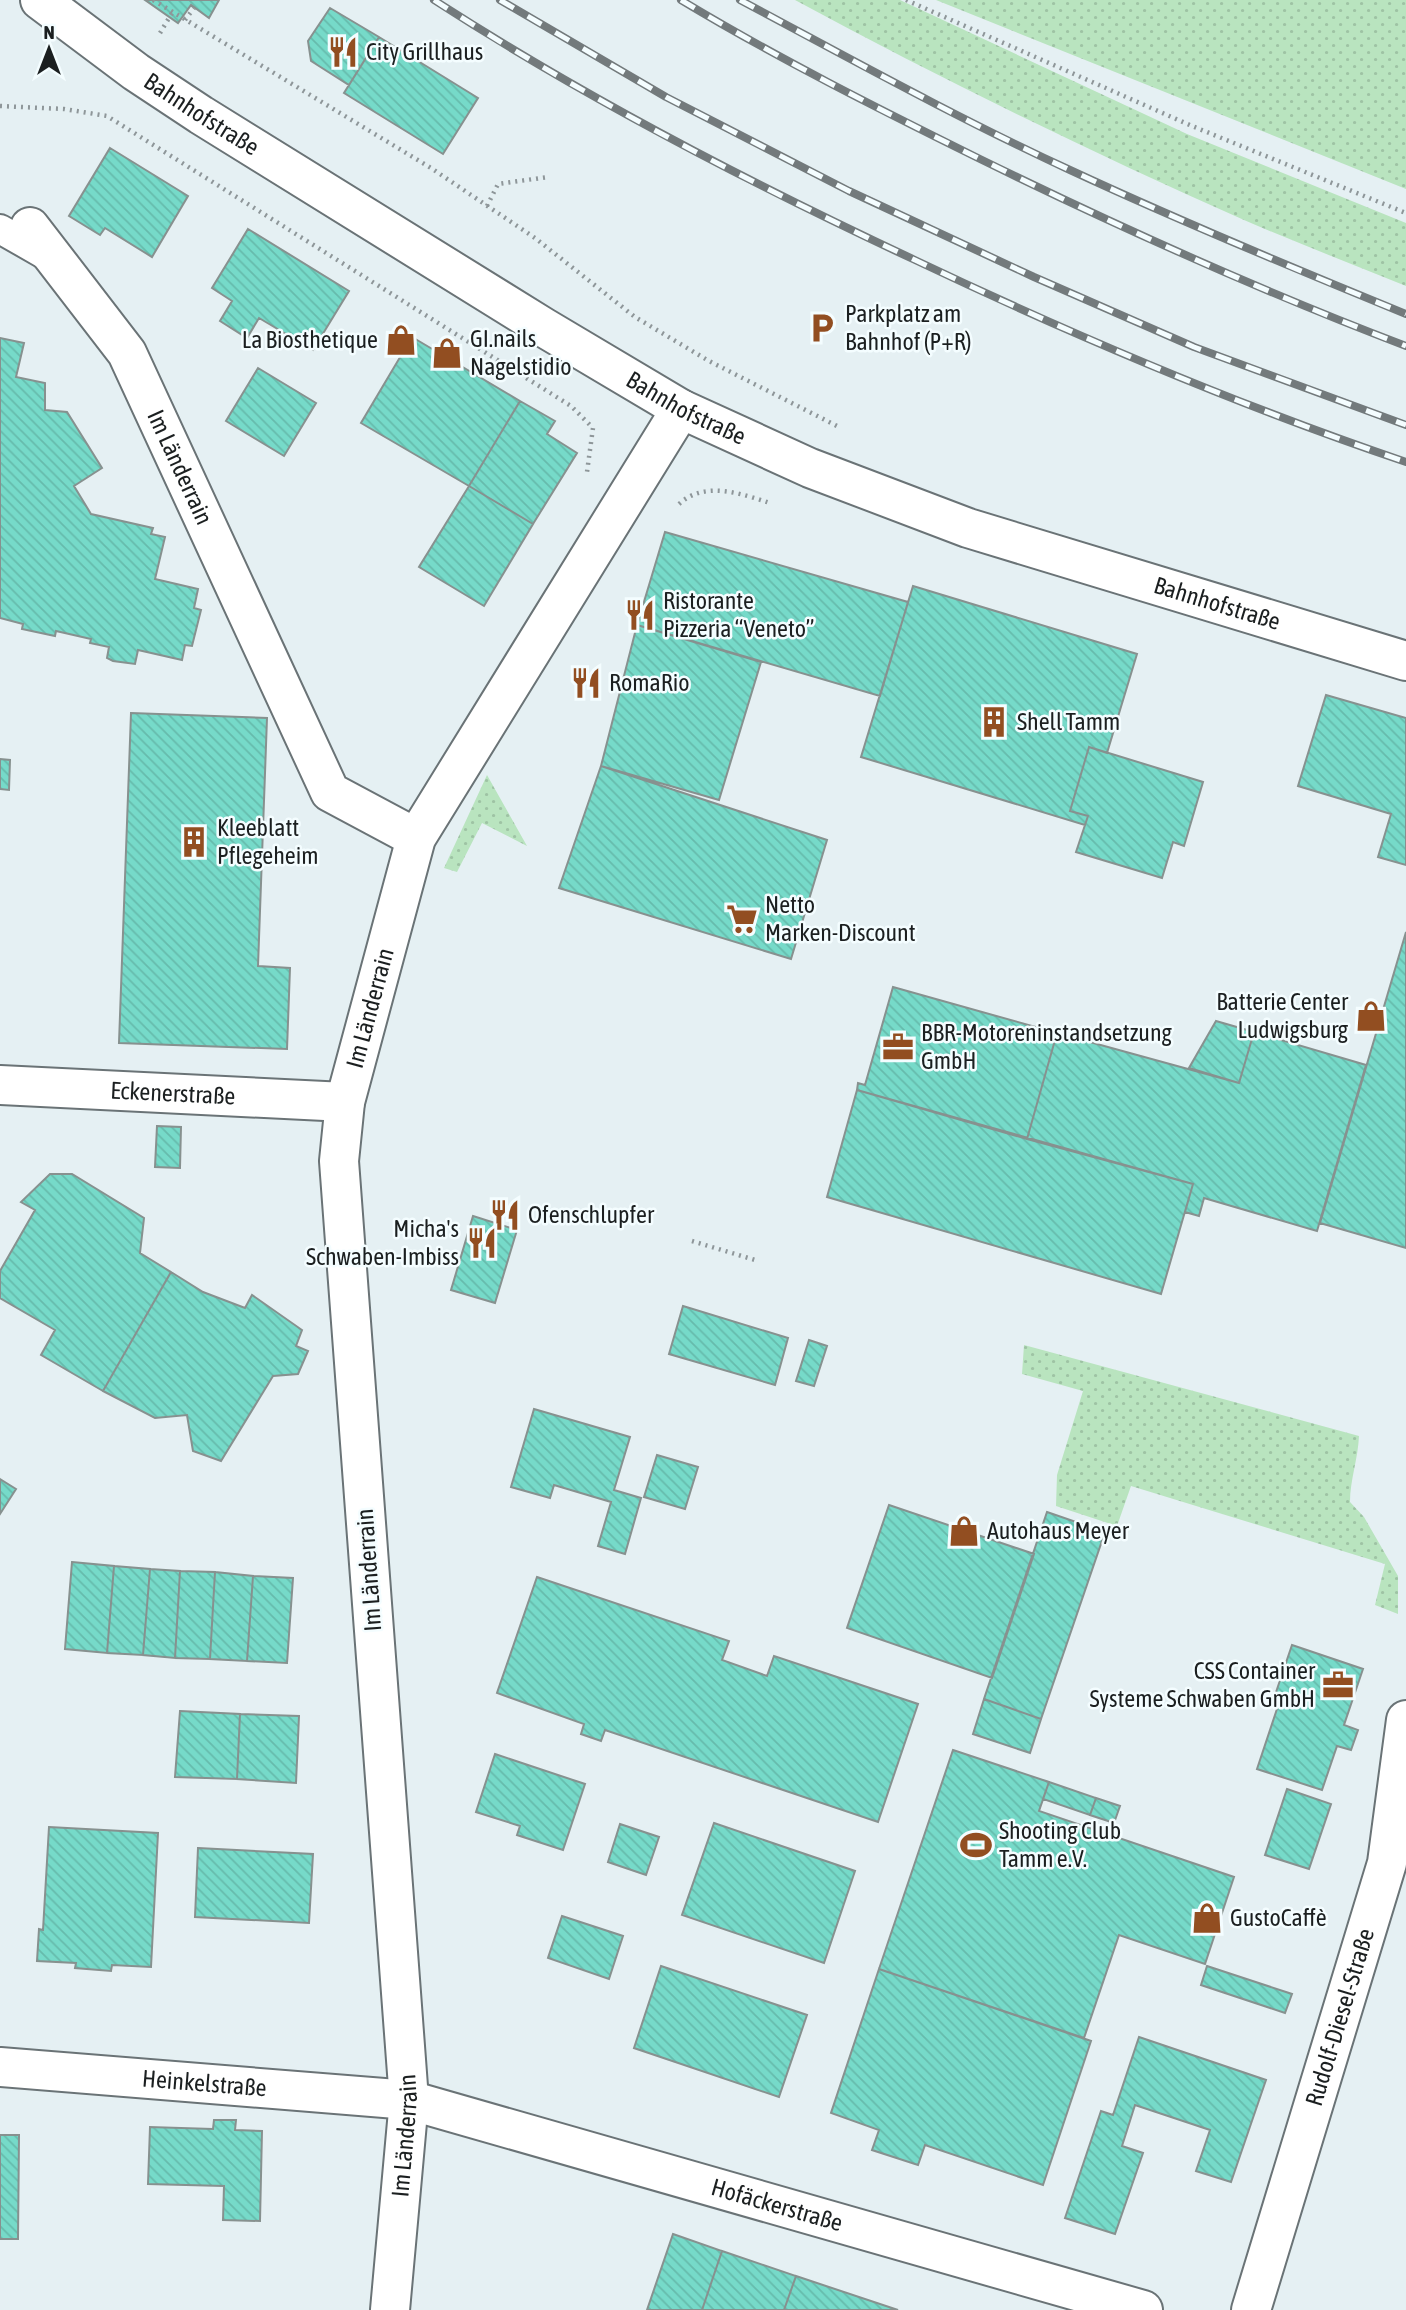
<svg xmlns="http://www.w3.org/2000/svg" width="1406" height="2310" font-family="'Asap Condensed',sans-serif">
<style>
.grass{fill:url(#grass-dots)}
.building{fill:url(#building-back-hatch);stroke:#87918f;stroke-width:2}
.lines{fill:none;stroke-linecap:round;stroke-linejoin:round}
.lane-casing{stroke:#6a7376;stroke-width:32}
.street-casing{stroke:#6a7376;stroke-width:42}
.secondary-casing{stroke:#6a7376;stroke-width:42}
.path{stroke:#8e9699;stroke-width:4.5;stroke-dasharray:2 5;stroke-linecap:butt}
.lane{stroke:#fff;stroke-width:28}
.street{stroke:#fff;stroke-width:38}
.secondary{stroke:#fff;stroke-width:38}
.rail-casing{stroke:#737a7c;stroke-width:8}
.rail{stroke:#f4fdff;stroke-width:5;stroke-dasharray:16;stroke-linecap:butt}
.labels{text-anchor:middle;stroke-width:5;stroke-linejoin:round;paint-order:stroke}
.poi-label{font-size:24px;fill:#1b1f20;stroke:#f4fdff;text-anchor:start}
.street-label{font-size:24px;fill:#1b1f20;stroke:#f4fdff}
</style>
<defs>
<pattern id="grass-dots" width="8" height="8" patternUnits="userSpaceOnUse" patternTransform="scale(1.75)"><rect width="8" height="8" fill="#b9e4bf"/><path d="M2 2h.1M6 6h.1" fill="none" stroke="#9ec3a4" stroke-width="1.8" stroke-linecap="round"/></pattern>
<pattern id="building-back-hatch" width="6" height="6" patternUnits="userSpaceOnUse" patternTransform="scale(1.75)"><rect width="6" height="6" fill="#76dac9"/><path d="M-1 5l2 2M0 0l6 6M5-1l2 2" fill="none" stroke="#66bbac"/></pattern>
</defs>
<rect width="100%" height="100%" fill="#e5f0f3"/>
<path class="grass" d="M795,0H900L1187,134L1406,223V286C1352,264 1297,243 1244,220C1091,152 941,79 795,0Z
M936,0H1406V189Z
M487,775L527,846L482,823L457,872L444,868Z
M1024,1345L1359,1436C1358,1459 1350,1480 1350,1502L1364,1517L1398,1576V1614L1375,1605L1385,1564L1131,1486L1117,1526L1056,1506L1057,1475L1083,1391L1022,1374Z"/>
<path class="building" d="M145,0H219L209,18L191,5L178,23Z
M330,8L379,37L349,85L311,61L308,41Z
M379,37L478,98L443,154L344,93Z
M110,148L188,196L152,257L105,228L100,235L69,216Z
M248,229L349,291L313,350L259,318L247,338L220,321L232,301L212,288Z
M412,337L520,401L469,486L361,423Z
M0,338L24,343L16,377L45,383V410L67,412L102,468L74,486L91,514L153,528L151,534L165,537L155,579L198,589L194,608L201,610L192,646L185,645L182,660L138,650L135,664L113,661L107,658L109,647L90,643L91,639L56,631L55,636L22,629L23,624L0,618Z
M258,368L316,403L284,456L226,421Z
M520,401L555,421L547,434L577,453L533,524L469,486Z
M469,486L533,524L484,606L419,567Z
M665,532L908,602L880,696L637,625Z
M913,586L1137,654L1107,753L1089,747L1070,811L1088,816L1085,825L861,757Z
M637,625L761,662L719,800L601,766Z
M1326,695L1406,718V865L1378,857L1391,814L1298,786Z
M131,713L267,718L258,966L290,968L287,1049L119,1043Z
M1089,747L1203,782L1184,846L1173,842L1162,878L1076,852L1088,816L1070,811Z
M0,759L10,760L9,790L0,789Z
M601,766L827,840L791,959L559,888Z
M1406,932V1248L1320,1223Z
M893,987L1057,1033L1027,1139L857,1090L858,1083L865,1085Z
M1216,1021L1254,1032L1239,1083L1189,1068Z
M1254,1032L1366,1065L1317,1231L1204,1198L1199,1216L1185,1212L1193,1184L1027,1139L1057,1033L1239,1083Z
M857,1090L1193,1184L1161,1294L827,1197Z
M157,1126L181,1127L180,1168L155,1167Z
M50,1174H72L144,1218L140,1253L171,1272L103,1391L41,1355L55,1330L0,1298V1271L35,1210L21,1202Z
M473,1216L517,1230L495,1303L451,1290Z
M171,1272L203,1292L245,1308L252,1295L302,1330L296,1346L308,1351L298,1374L273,1376L221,1461L193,1451L187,1415L155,1418L103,1391Z
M683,1306L788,1338L775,1385L669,1354Z
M809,1340L827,1346L814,1386L796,1381Z
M534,1409L630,1437L614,1490L641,1498L625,1554L598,1546L611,1502L554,1485L550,1498L511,1487Z
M657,1455L698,1467L685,1509L644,1497Z
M0,1479L16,1489L0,1514Z
M889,1505L1034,1554L992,1678L847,1628Z
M1047,1512L1105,1532L1041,1719L984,1699Z
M72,1562L114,1566L107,1653L65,1649Z
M114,1566L150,1569L143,1655L107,1653Z
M150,1569L180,1571L175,1658L143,1655Z
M180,1571L215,1572L210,1659L175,1658Z
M215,1572L253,1576L247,1661L210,1659Z
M253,1576L293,1578L287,1663L247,1661Z
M537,1577L729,1641L722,1660L767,1676L774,1656L918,1704L878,1822L605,1730L601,1741L581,1734L584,1724L497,1693Z
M1292,1645L1363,1669L1344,1725L1358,1730L1351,1750L1337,1746L1322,1790L1257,1769L1279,1703L1273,1701Z
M984,1699L1041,1719L1030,1753L973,1734Z
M180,1711L240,1714L237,1779L175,1777Z
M240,1714L299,1716L296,1783L237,1779Z
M953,1750L1049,1782L1039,1811L1234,1877L1205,1964L1119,1935L1084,2038L879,1969Z
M495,1754L585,1784L563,1850L517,1835L520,1826L476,1812Z
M1049,1782L1096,1798L1090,1815L1043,1799Z
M1287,1789L1331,1804L1309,1869L1265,1855Z
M1096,1798L1120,1806L1114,1823L1090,1815Z
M714,1823L855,1871L824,1963L682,1915Z
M620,1824L659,1837L646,1875L608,1862Z
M49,1827L158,1833L151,1967L112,1965L111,1971L75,1968L76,1963L37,1961L39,1929L43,1930Z
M198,1848L313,1854L309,1923L195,1917Z
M562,1916L623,1936L609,1979L548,1958Z
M661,1966L807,2015L779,2097L634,2048Z
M1207,1966L1292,1994L1285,2013L1201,1985Z
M879,1969L1091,2041L1043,2185L925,2145L918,2165L872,2150L879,2130L831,2113Z
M1139,2037L1266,2080L1231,2182L1196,2171L1210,2130L1135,2105L1122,2146L1143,2153L1115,2234L1065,2218L1101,2111L1113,2115Z
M214,2120H236L235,2130L262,2131L260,2221L223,2220L224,2186L148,2184L150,2127L213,2129Z
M0,2135H19L18,2239H0Z
M673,2234L722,2251L702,2310H647Z
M722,2251L796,2276L784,2310H702Z
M796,2276L898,2310H784Z"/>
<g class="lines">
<defs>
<path id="lane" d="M0,229L47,256"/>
<g id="street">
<path id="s1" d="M30,227L127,353L330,792L416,838"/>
<path id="s2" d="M0,1085L345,1102"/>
<path id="s3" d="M0,2067L409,2100L1143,2310"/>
<path id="s4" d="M390,2310L409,2100L339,1161L345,1102L416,838L681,409"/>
<path id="s5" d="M1251,2310L1387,1863L1406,1720"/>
</g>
<g id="secondary">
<path id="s6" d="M40,0L136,72L201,115L543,327L681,409L810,468L968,528L1406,661"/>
</g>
</defs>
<use href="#lane" class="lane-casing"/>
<use href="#street" class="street-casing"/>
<use href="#secondary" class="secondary-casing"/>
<path class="path" d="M153,0L431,168L535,238L635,317L709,361L837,426
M906,0L1192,126L1406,213
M185,20L194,8
M160,33L172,13
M0,106L64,109L107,116L571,406L593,428L587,472
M487,206L498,184L548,177
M679,504C705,480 742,494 770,503
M692,1241L755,1260"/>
<use href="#lane" class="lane"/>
<use href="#street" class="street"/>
<use href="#secondary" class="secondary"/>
<defs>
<path id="rail" d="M434,0C587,99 750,183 915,260C1075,336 1238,405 1406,462
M500,0L666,97L849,191L1034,277L1194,347L1406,425
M681,0C777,58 879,109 980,159C1119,227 1261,291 1406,346
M740,0C849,58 957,118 1070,170C1180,221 1293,268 1406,314"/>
</defs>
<use href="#rail" class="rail-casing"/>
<use href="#rail" class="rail"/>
</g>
<defs>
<symbol id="restaurant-bare" viewBox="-9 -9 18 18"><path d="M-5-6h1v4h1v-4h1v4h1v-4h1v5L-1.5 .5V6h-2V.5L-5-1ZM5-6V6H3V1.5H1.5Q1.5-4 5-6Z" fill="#924e21" stroke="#f4fdff" stroke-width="2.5" paint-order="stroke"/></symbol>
<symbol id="parking-bare" viewBox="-9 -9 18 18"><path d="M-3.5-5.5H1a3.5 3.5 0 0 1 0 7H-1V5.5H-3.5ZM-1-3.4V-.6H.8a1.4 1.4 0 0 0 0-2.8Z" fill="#924e21" stroke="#f4fdff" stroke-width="2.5" paint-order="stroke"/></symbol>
<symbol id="shop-bare" viewBox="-9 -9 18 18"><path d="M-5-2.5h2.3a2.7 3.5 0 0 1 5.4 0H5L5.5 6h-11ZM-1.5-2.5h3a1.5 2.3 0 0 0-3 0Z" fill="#924e21" stroke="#f4fdff" stroke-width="2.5" paint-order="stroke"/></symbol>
<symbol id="building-bare" viewBox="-9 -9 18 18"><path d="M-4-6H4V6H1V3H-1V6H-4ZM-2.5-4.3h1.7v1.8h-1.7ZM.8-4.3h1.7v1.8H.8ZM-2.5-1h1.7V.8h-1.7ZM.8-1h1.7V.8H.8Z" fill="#924e21" stroke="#f4fdff" stroke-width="2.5" paint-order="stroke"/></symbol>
<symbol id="supermarket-bare" viewBox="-9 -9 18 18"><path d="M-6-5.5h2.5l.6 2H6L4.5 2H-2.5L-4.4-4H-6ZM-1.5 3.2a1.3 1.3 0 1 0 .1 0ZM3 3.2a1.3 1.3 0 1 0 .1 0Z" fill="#924e21" stroke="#f4fdff" stroke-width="2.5" paint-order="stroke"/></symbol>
<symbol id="office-bare" viewBox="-9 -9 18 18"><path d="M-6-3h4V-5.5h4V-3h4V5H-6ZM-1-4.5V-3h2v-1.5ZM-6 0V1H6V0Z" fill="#924e21" stroke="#f4fdff" stroke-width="2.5" paint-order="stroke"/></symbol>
<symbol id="stadium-bare" viewBox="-9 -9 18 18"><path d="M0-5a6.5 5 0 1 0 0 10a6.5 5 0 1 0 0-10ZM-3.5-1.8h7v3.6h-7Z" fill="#924e21" stroke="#f4fdff" stroke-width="2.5" paint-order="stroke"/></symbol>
</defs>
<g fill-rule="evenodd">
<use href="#restaurant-bare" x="321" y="30" width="44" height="44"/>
<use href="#parking-bare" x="800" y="306" width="44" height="44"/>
<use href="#shop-bare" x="379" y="318" width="44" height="44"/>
<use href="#shop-bare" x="425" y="331" width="44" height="44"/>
<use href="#restaurant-bare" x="618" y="593" width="44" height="44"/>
<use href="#restaurant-bare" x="564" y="661" width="44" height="44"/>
<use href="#building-bare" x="972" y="700" width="44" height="44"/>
<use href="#building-bare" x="172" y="820" width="44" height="44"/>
<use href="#supermarket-bare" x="720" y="897" width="44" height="44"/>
<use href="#shop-bare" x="1349" y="994" width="44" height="44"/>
<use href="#office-bare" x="876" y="1025" width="44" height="44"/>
<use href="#restaurant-bare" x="483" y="1193" width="44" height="44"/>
<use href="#restaurant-bare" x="460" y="1221" width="44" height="44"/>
<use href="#shop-bare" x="942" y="1509" width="44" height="44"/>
<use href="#office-bare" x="1316" y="1663" width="44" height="44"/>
<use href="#stadium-bare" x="954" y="1823" width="44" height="44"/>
<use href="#shop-bare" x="1185" y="1896" width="44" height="44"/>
</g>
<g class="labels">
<g class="poi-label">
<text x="366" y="60">City Grillhaus</text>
<text x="845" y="322">Parkplatz am<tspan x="845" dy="28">Bahnhof (P+R)</tspan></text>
<text x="470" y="347">GI.nails<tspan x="470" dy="28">Nagelstidio</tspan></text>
<text x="378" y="348" text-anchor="end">La Biosthetique</text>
<text x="663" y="609">Ristorante<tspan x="663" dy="28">Pizzeria “Veneto”</tspan></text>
<text x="609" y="691">RomaRio</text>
<text x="1017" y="730">Shell Tamm</text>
<text x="217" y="836">Kleeblatt<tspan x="217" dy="28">Pflegeheim</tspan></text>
<text x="765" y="913">Netto<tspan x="765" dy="28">Marken-Discount</tspan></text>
<text x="1348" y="1010" text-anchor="end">Batterie Center<tspan x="1348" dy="28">Ludwigsburg</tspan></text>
<text x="921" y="1041">BBR-Motoreninstandsetzung<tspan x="921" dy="28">GmbH</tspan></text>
<text x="528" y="1223">Ofenschlupfer</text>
<text x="459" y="1237" text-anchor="end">Micha's<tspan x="459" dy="28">Schwaben-Imbiss</tspan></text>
<text x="987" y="1539">Autohaus Meyer</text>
<text x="1315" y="1679" text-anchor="end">CSS Container<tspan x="1315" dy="28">Systeme Schwaben GmbH</tspan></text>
<text x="999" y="1839">Shooting Club<tspan x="999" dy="28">Tamm e.V.</tspan></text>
<text x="1230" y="1926">GustoCaffè</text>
</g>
<g class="street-label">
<text dy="8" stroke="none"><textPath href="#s6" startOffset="198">Bahnhofstraße</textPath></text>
<text dy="8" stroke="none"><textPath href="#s6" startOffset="765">Bahnhofstraße</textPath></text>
<text dy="8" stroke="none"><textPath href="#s1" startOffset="285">Im Länderrain</textPath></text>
<text dy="8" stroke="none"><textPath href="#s6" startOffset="1332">Bahnhofstraße</textPath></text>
<text dy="8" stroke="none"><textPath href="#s4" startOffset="1309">Im Länderrain</textPath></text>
<text dy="8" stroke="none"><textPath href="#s2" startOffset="173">Eckenerstraße</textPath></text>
<text transform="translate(369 1570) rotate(-94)" y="8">Im Länderrain</text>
<text dy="8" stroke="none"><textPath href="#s5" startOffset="306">Rudolf-Diesel-Straße</textPath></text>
<text dy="8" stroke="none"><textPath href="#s3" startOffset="205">Heinkelstraße</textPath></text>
<text dy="8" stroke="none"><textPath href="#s4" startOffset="175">Im Länderrain</textPath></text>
<text dy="8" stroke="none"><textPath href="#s3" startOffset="793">Hofäckerstraße</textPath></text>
</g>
</g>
<g transform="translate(49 49)" stroke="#f4fdff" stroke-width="5" paint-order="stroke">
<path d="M0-5L12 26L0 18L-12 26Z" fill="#1b1f20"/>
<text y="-10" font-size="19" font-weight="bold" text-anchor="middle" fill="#1b1f20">N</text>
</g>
</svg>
